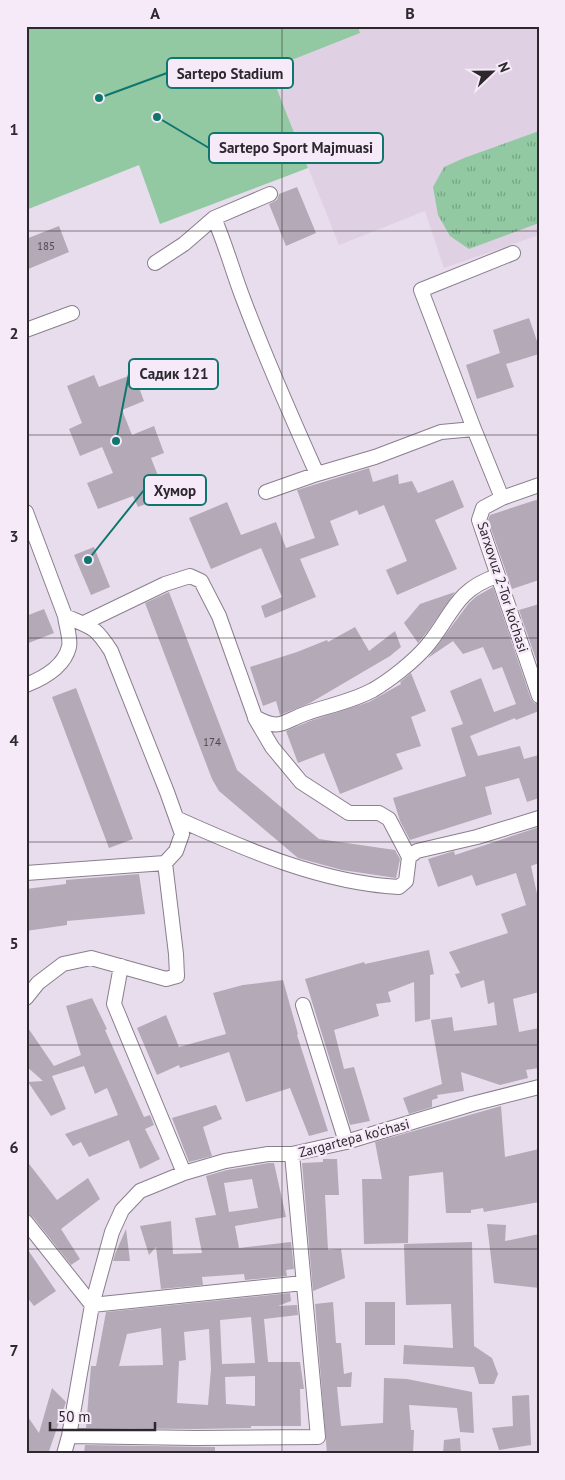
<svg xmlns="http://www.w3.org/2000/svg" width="565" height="1480" font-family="'PT Sans',sans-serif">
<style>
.built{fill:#dfd0e4}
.grass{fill:url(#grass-tufts)}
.garden{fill:#92c9a3}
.building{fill:#b4a9b7;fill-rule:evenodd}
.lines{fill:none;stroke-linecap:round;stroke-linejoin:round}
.minor-casing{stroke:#897f8d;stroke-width:16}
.minor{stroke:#fff;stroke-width:14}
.grid{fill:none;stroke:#2c282d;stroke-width:1;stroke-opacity:0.55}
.labels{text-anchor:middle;stroke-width:5;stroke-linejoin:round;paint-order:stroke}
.number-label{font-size:11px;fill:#4e4850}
.street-label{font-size:14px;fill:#2c282d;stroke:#f6eaf9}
.leader{fill:none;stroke:#0f766e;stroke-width:2}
.callout-dot{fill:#0f766e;stroke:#f6eaf9;stroke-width:2}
.callout{fill:#f6eaf9;stroke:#0f766e;stroke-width:2}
.callout-label{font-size:15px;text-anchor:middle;font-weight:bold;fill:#2c282d}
.neatline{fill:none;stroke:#2c282d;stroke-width:2}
.grid-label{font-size:16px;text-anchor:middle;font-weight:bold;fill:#2c282d}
</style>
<defs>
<pattern id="grass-tufts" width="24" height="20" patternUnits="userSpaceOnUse" patternTransform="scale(1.25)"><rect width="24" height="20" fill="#92c9a3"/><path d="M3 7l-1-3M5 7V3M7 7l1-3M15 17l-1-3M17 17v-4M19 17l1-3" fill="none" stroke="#77a385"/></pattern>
</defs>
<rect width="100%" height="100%" fill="#e8ddec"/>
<path class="built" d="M358,26H539V235L444,268L425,211L339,245L269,69L360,33Z"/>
<path class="grass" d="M539,131V223L469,249L450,236L438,215L433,187L444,167L464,158Z"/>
<path class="garden" d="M26,26H358L360,33L269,69L308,168L160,224L139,165L26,210Z"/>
<path class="building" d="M297,187L316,233L286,246L269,204L277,200L279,194Z
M59,226L69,252L26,270V239Z
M529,318L539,347V354L506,364L514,387L477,399L466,365L500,353L493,330Z
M134,374L144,401L122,410L132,435L154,426L164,453L151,458L166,496L138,507L133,496L98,509L87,483L113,473L102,447L80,456L69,429L82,423L67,386L94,375L99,387Z
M369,468L373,482L398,474L399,484L412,481L418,493L453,480L464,507L435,520L457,569L397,595L386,570L407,561L384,505L359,515L357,510L330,521L339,545L300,559L316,597L265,618L261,606L282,597L261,548L211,569L189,518L227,502L241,535L276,522L286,548L315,538L297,490Z
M539,499V580L512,589L488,520L490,515Z
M94,547L110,587L91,595L74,555Z
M493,587L531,699L534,703L539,705V711L516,720L515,718L470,736L478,756L520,746L524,759L539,755V798L527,802L519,778L485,787L492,814L410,840L400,821L393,798L466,776L451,728L463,724L450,691L481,678L494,712L516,704L502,667L493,670L483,647L463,654L453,641L428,658L469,603L477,596Z
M169,592L237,770L319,839L395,850L400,859L396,878L342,870L298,858L219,791L212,779L145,603Z
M455,592L428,631L418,643L404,623L420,604Z
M539,604V668L519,610Z
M44,609L54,633L26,644V616Z
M355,627L369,651L395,631L401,647L390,656L310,703L280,715L276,701L263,706L250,667L297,652L327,640L328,642Z
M411,673L426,711L411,717L421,746L396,754L403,769L340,794L324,753L298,763L286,731L310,721L369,702L401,684L400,682Z
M76,688L133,839L109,848L52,697Z
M539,827V863L531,866L539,903V992L513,999L519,1032L539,1028V1068L526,1070L528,1078L500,1085L461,1072L464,1091L437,1095L438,1098L432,1100V1107L409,1114L403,1098L442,1084L431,1020L452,1017L454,1031L497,1025L494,1002L488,1004L484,980L461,988L455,974L460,973L449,952L508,933L501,914L526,905L516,873L476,886L472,875L438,887L428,859L454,851L455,855Z
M139,874L145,914L67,921V925L26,931V889L66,884V880Z
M429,950L434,974L430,975V1019L415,1022L414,982L388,992L391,1002L376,1004L379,1016L334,1030L344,1069L354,1067L370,1121L350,1125L305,979L364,962L365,964Z
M283,980L298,1034L297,1035L328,1131L309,1136L290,1088L246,1102L229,1052L180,1068L179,1065L157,1075L137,1028L166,1015L179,1047L226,1034L213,993L243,985Z
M92,998L107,1029L105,1030L144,1117L150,1115L154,1125L145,1129L160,1159L140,1169L129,1140L89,1157L81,1142L73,1146L65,1134L118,1115L107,1088L95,1094L84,1066L52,1076L66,1109L51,1116L28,1082L43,1081L26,1066V1025L54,1066L81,1055L66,1006Z
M216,1105L222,1119L203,1127L212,1156L189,1162L172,1118Z
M501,1106L505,1157L539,1149V1202L484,1212L483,1208L471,1210V1213H446L443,1172L409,1176L408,1243L364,1244L362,1179H382L375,1142Z
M323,1159H337L339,1195H325L328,1250L341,1249L345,1278L313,1291L302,1163L323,1162Z
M26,1160L57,1200L88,1178L100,1199L61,1229L80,1259L71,1265L33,1217L26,1213Z
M269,1163H274L286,1217L235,1226L239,1248L291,1242L294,1269L286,1270L287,1276L245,1280L244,1274L202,1277L203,1285L161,1289L156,1247L149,1255L140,1226L171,1221L173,1254L202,1253L195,1218L216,1215L206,1176L227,1170ZM252,1179L258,1208L229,1212L224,1183Z
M487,1224L506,1225L505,1241L539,1234V1288L494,1283Z
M126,1229L130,1261H113L115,1254Z
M472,1242L474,1346L492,1358L498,1374L494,1384H479L474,1367L403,1364L404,1345L453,1348L451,1304L406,1305L404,1244Z
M26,1247L56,1291L34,1306L26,1296Z
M290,1293L291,1301L278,1306L297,1305L298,1315L264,1319L268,1362H300L304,1389H300L301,1426H251V1428L195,1429L86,1428L91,1366H96L106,1312ZM251,1317L255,1363L222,1364L220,1320ZM161,1328L163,1365L119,1366L127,1334ZM209,1329L211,1369L208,1405L177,1403L179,1361L186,1360L184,1332ZM255,1376V1406L226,1404L225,1377Z
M333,1302L336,1343H341L344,1374L352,1372L351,1387H337L341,1426L383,1423L384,1378L407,1379L472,1392L474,1433L460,1432L457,1408L409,1405L411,1430H414L413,1454H327L315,1304Z
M365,1302H395V1345H365Z
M52,1388L66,1402L48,1454H26V1414L39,1433Z
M529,1395L531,1445L499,1450L492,1428L513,1426L512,1396Z
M460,1438L461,1454H443L444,1440Z
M85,1445L215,1447V1454H84Z"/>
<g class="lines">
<defs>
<path id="minor" d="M270,194L214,218C226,245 233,273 244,301C266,359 291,416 317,474L375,457L441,432L474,429L502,498
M155,263L184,244L214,218
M26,330L72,313
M474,429L421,290L513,253
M539,485L502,498L483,508L479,520L539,696
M266,492L317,474
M26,512L65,616C92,628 94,625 111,651L167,792L182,834L176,851L165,863L176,954L177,976L166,979L91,958L63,964L38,983L26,998
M84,623L165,584L190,576L201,581L219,616L255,717C281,732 283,721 307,713C328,706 353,701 373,690C390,680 413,662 426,647C452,617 454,590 497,576
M26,685C44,678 64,667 69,647C71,639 66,625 65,616
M255,718L272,747L301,782L349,813H379L389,819L409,857
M178,819C247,850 322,883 399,887L406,881L409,857L417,851L477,837L539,818
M26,873L165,863
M121,966L114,1004L184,1173
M303,1005L346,1142
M26,1222L92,1305L303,1283
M69,1436L195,1438L318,1437L292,1154
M64,1454L69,1436L92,1305L112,1232L122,1210L140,1191L184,1173L225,1161L268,1154H292L346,1142L472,1104L539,1087"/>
</defs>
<use href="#minor" class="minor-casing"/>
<use href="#minor" class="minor"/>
</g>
<path class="grid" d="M282,26V1454M26,231H539M26,435H539M26,638H539M26,842H539M26,1045H539M26,1249H539"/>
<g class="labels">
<g class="number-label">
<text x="46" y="250">185</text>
<text x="212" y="746">174</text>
</g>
<g class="street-label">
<text transform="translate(503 587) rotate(72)" y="5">Sarxovuz 2-Tor ko'chasi</text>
<text transform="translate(354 1138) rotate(-15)" y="5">Zargartepa ko'chasi</text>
</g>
</g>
<path class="leader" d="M99 98L167 73M157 117L209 148M116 441L129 374M88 560L144 490"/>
<g class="callout-dot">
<circle cx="99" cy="98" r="5"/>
<circle cx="157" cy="117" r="5"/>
<circle cx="116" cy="441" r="5"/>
<circle cx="88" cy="560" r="5"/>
</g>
<g class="callout">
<rect x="167" y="58" width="126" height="30" rx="5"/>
<rect x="209" y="133" width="174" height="30" rx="5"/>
<rect x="129" y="359" width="89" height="30" rx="5"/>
<rect x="144" y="475" width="62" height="30" rx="5"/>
</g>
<g class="callout-label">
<text x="230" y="79">Sartepo Stadium</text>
<text x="296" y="153">Sartepo Sport Majmuasi</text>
<text x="174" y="379">Садик 121</text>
<text x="175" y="496">Хумор</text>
</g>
<rect width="565" height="1480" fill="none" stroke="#f6eaf9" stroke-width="55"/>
<g transform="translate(492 72) rotate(68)" stroke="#f6eaf9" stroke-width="4" paint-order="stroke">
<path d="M0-4L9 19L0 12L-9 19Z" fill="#2c282d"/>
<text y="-8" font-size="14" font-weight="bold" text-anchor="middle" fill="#2c282d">N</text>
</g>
<path d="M50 1422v8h105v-8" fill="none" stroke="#2c282d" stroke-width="2.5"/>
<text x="58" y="1422" font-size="15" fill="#2c282d" stroke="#f6eaf9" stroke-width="4" paint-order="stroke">50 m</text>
<rect x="28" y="28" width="510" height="1424" class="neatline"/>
<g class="grid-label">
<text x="155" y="19">A</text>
<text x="410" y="19">B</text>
<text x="14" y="135">1</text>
<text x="14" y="339">2</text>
<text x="14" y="542">3</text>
<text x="14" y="746">4</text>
<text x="14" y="949">5</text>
<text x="14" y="1153">6</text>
<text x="14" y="1356">7</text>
</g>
</svg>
